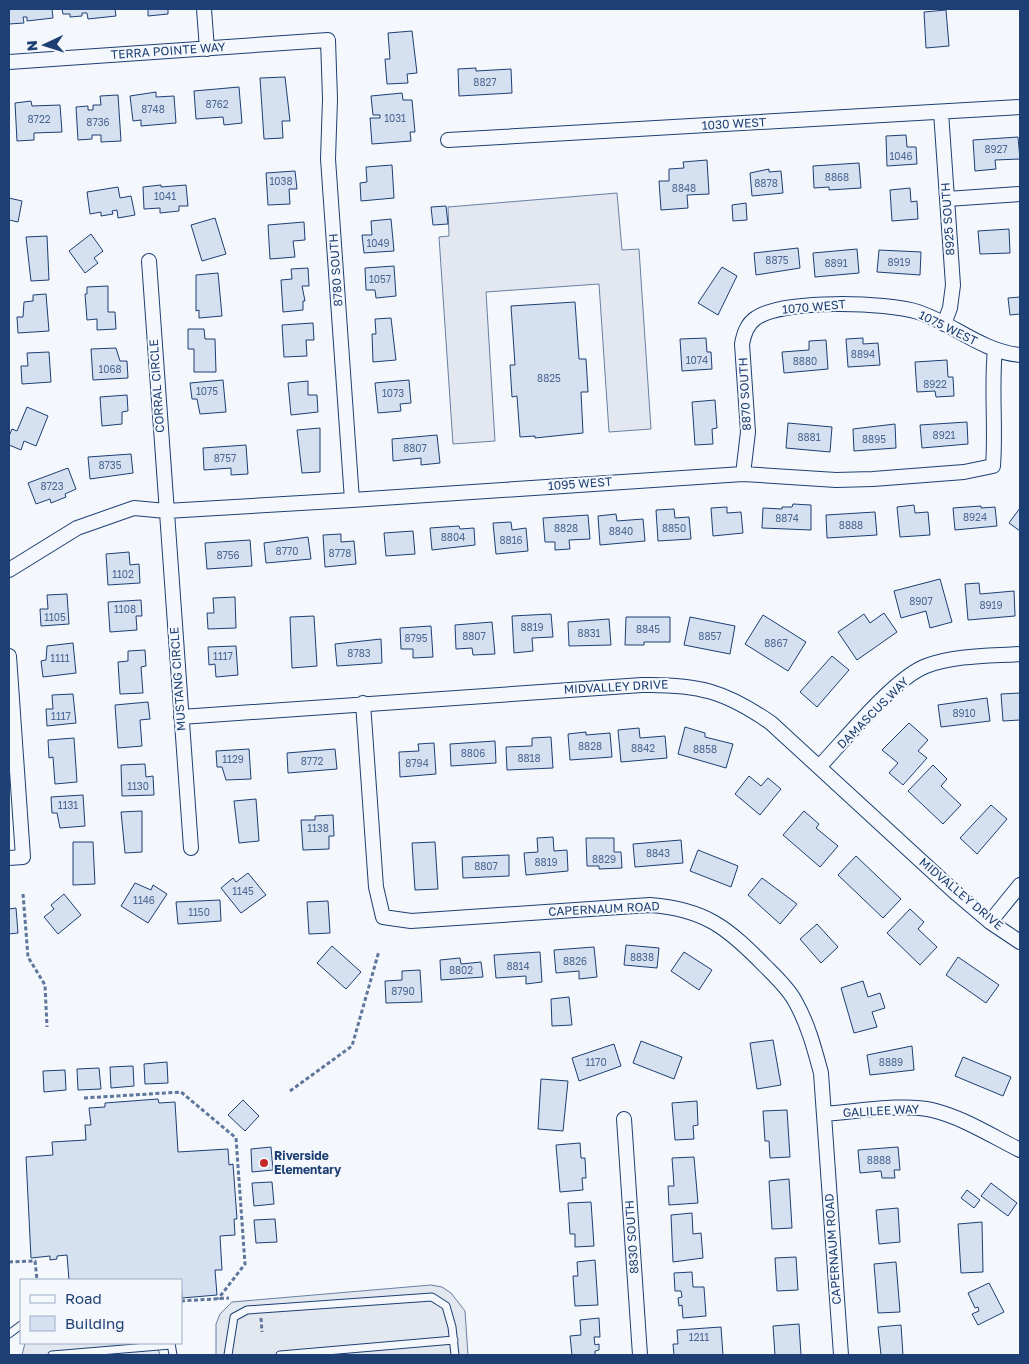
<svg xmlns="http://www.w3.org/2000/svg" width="1029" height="1364" font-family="'Golos Text',sans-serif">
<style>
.parking{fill:#e3e8f0;stroke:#687fa3}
.building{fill:#d5e0f0;stroke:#1d3f73}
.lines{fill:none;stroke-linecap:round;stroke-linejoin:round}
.service-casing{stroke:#1d3f73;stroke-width:9}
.minor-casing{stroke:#1d3f73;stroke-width:16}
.path{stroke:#5e769c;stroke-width:3;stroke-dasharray:4 2.5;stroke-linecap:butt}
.service{stroke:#f4f7fb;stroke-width:7}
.minor{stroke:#f4f7fb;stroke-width:14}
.poi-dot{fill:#c62828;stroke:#f4f7fb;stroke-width:2}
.labels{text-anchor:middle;stroke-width:4;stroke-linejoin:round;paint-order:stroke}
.number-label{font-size:10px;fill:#4b6792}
.street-label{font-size:12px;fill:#1d3f73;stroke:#f4f7fb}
.poi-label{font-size:12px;font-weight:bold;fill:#1d3f73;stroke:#f4f7fb;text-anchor:start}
</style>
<rect width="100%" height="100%" fill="#f4f7fb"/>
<path class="parking" d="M617,193L622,250L639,249L651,429L609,432L599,284L486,292L495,441L453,444L439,237L449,236L448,207Z
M431,1285L442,1287L451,1293L465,1311L468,1355H216V1324L220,1314L232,1302Z
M25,1343H156L160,1355H22Z"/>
<path class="building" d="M9,9H52L53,18L27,21V17H23L24,23L9,24Z
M62,9H115L116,16L88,19L87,13H82V16L70,17V14H63Z
M148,9H168V14L148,16Z
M946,10L949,46L926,48L924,12Z
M412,31L417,73L407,74L408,83L387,84L385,59H390L388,33Z
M476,68V71L511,69L512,93L459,96L458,69Z
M285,77L290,121H282L283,138L264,139L260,78Z
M239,87L242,123L224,125L223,117L196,119L194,91Z
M156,92V97L174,96L176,123L141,126V120L133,121L130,96Z
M402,93L403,100H412L415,132H410L411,141L372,144L370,118H380V115H373L371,96Z
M118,95L121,141L101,142V135H92V139L78,140L76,107L88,106V110H93V105H101L100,96Z
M31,101L32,106L60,105L62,132L34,133V140L17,141L15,103Z
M906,135L907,147H916L917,164L887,166L886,136Z
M1018,137L1020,159L995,160L996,169L975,171L973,140Z
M707,160L709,194L687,195L688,208L661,210L659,181H669V169L684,168L683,162Z
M859,163L861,188L829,190V187L814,188L813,166Z
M392,165L394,198L361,201L360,183L367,182L366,167Z
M769,169V172L781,171L783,193L752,196L750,173Z
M295,171L297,189H289L290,204L268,205L266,173Z
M161,185V187L186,185L188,206H179V211L160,213V208L144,209L143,187Z
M118,187L120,198L131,196L135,215L118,218L117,210L112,211L113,214L101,216V212L90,214L87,192Z
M910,188L911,202L917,201L918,219L892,221L890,190Z
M9,198L22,201L18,222L9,220Z
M746,203L747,220L733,221L732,205Z
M446,206L448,224L433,225L431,207Z
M215,218L226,254L202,261L191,225Z
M391,219L394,251L364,253L362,235H372L371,221Z
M304,222L305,240L293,241L295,257L270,259L268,225Z
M1009,229L1010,253L980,254L978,231Z
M91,234L103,251L94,258L98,263L85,273L69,251Z
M47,236L49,280L31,281L26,237Z
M798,248L800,268L756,275L754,253Z
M857,249L859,273L815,277L813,253Z
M879,250L921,252L920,275L877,272Z
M394,266L396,296L376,298L375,290H366L365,268Z
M722,267L737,276L718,315L698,303Z
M308,268L309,286H302L305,301H303V310L283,312L281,280L292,279L291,269Z
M218,273L222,316L199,318V310L196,311V275Z
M108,286V312H115L116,329L97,330V319L87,320L85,294H87V287Z
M46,294L49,331L18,333L17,317H23L24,302L33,301V295Z
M1020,297V314L1010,315L1008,298Z
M575,302L579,359H586L588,392H581L583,433L535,438V436L520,437L517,396L512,397L510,365H515L511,306Z
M391,318L396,360L373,362L372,334H376L375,319Z
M313,323L314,340H306L307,356L284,357L282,325Z
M188,329H204L205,339H215L216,372H194V349H188Z
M706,338L707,352H711L712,369L682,371L680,339Z
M863,338V344L878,343L880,365L848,367L846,339Z
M826,340L828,369L784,373L782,352L809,350V341Z
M116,348L120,361H127L128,378L93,380L91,349Z
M49,352L51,382L22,384L21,366H28L27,353Z
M947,360L948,377H953L954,396L936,397L935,391L917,392L915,362Z
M223,380L226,412L200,414L197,399H192L190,383Z
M409,380L411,403L400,404L401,411L378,413L375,383Z
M308,381V395H317L318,412L291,415L288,383Z
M127,395L128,411L122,412V424L102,426L100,397Z
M715,400L717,428L712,429L713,444L695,445L692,402Z
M27,407L48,416L36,446L24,441L21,450L9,445V436L12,429L17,431Z
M967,422L968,444L922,448L920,425Z
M788,423L832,427L830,452L786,448Z
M895,424L896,448L854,451L853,429Z
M320,428V472L302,473L297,430Z
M437,435L440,463L421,465V458L393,461L392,439Z
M246,445L248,474L231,475V468L204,470L203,448Z
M131,454L133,473L90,479L88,457Z
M68,468L76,489L65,494L66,497L51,503L50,499L36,504L28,483Z
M793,504L811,505V530L762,528L763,508L782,509V507H792Z
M914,505L915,513L928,512L930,535L900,537L897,507Z
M981,506V508L995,507L997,526L955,530L953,508Z
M727,507V513L741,512L743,533L713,536L711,508Z
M1020,508V531L1009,523Z
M674,509L675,518L689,517L691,539L658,541L656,510Z
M875,512L877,535L827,538L826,515Z
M616,514L617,521L643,519L645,541L600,545L598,516Z
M588,515L590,539L569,540L570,549L555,550V542H545L543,518Z
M511,522L512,530L526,528L528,551L496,554L493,523Z
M459,526L460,529L474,528L475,545L432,550L430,528Z
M413,531L415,554L386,556L384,533Z
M341,534V542L354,541L356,564L325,567L323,535Z
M308,537L311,559L266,563L264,543Z
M250,540L252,566L207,569L205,543Z
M129,552L130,565L139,564L140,583L108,585L106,554Z
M940,579L952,622L930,628L926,611L901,618L894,591Z
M979,583L980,594L1014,591L1015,616L968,620L965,584Z
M67,594L69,624L41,626L40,609H48L47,595Z
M235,597L236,628L208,629L207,613H214L213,598Z
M141,600L142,616H136L137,630L110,632L108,602Z
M884,613L897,632L857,660L838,632L864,614L870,623Z
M551,614L553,637L532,638L533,651L514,653L512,616Z
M763,615L806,642L788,671L745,644Z
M314,616L317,666L292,668L290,617Z
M626,617H670V642H644V645H625Z
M690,617L735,626L730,654L684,645Z
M609,619L611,645L569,646L568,622Z
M492,622L495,654L473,655L472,648L456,649L455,625Z
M431,626L433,657L413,658V649H401L400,628Z
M381,639L382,663L337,666L335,644Z
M73,643L76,673L43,677L41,661L46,660L47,646Z
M236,646L238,675L216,677L215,664L209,665L208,647Z
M145,650L146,666L141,667L143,693L120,694L118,662L128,661V651Z
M832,656L849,670L817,707L800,692Z
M1020,693V720L1003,721L1001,694Z
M73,694L76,723L47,726L46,709H53L52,695Z
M987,698L990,721L941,727L938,705Z
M148,702L150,719L140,720L142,746L118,748L115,705Z
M909,723L928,740L918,751L927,758L903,785L889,773L898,763L882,750Z
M685,727L705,733V737L733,744L726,768L678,754Z
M639,728L640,738L665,736L667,758L621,762L618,730Z
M586,732V735L610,733L612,757L570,760L568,734Z
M551,737L553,768L507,770L506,747L532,746V738Z
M74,738L77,782L55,784L53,757L49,758L48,740Z
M495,741L496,763L451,766L450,744Z
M434,743L436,774L400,777L399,752L419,751L418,744Z
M249,749L251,779L226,780L222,767H217L216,751Z
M335,749L337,769L288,773L287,753Z
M145,764L146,777L153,776L154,795L122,796L121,765Z
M933,765L947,779L941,786L961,805L943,824L908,791Z
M749,776L761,786L768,778L781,789L760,815L735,794Z
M83,795L85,826L60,828L57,813H52L51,797Z
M256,799L259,841L239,843L234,801Z
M991,805L1007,819L977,854L960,838Z
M142,811V852L125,853L121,812Z
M804,811L819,824L816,828L838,846L820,867L783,835Z
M333,815L334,836H329V849L303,850L301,820H315V816Z
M553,837L554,851L567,850L568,871L526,875L524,853L538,852L537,838Z
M586,838H614V852H621L622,868L599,869V866H587Z
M681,840L683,863L635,867L633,844Z
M73,842H93L95,884L73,885Z
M435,842L438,889L415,890L412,843Z
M698,850L738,866L731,887L690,871Z
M509,855V876L463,878L462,857Z
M856,856L901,899L883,918L838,875Z
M248,873L266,895L241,913L221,888L233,878L236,882Z
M762,878L797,904L780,924L748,895Z
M135,883L151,890L153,885L167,894L148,923L121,906Z
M64,894L81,915L58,934L44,917L54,909L51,905Z
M220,900L221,921L178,924L176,902Z
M328,901L330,933L309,934L307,902Z
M16,908L18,933L9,934V909Z
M910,909L924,922L918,929L937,947L920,965L887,933Z
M817,924L838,947L821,963L800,939Z
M626,945L659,948L657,968L624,965Z
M332,946L361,972L346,989L317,963Z
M594,947L597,977L579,979V971L556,973L554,950Z
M540,952L542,982L526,984V976L496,978L494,955Z
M684,952L712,970L699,990L671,971Z
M958,957L999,985L986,1003L946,975Z
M460,958L461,964L481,962L483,977L441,980L440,960Z
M420,970L422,1002L386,1003L385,981L402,980V971Z
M863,981L868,997L880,993L885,1008L872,1012L877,1027L854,1033L841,988Z
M569,997L572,1025L552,1026L551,999Z
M773,1040L781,1085L757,1089L750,1043Z
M641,1041L682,1057L674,1079L633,1063Z
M614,1044L621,1066L579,1081L572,1058Z
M912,1046L914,1070L870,1075L867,1055Z
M963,1057L1011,1077L1003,1096L955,1076Z
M167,1062L168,1083L145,1084L144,1064Z
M133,1066L134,1086L111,1088L110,1067Z
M99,1068L101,1089L78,1090L77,1069Z
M65,1070L66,1090L44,1092L43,1071Z
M541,1079L568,1081L563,1131L538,1129Z
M158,1099L159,1103L175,1102L178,1152L228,1149L229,1165L233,1164L237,1219H234L235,1235L220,1236L222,1270H215L217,1295L182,1298L181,1280H69L67,1255L57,1256V1259L50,1260V1256L31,1258L26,1157L53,1155L52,1142L86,1140L85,1125H91L89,1108L105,1107V1103Z
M243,1100L259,1116L245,1131L228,1115Z
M697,1101L698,1125L693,1126L694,1139L675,1140L672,1103Z
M787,1110L790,1157L770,1158L769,1141H765L763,1111Z
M580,1143L581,1158H585L586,1178H582L583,1190L560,1192L556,1145Z
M271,1147L273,1170L252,1172L251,1149Z
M898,1147L900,1170H894L895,1178H882L881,1171L860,1173L858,1150Z
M694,1157L698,1203L669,1205L668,1186H674L672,1158Z
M789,1179L792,1228L772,1229L769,1181Z
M272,1182L274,1204L254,1206L252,1183Z
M991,1183L1017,1203L1008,1216L981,1196Z
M967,1190L980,1200L974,1208L961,1198Z
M591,1202L594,1246L575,1247V1234H570L568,1203Z
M898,1208L900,1242L879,1244L876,1210Z
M692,1213L693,1234L701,1233L703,1258L673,1262L671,1215Z
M275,1219L277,1242L256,1243L254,1220Z
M982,1222L983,1272L961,1273L958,1224Z
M796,1257L798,1290L777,1291L775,1258Z
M595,1260L598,1305L575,1306L573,1276H578L577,1262Z
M896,1262L900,1312L878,1313L874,1264Z
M692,1272L693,1287H704L706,1316L683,1318L682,1305L679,1306L678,1298L682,1297L681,1291H675L674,1273Z
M989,1283L1004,1312L978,1325L972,1314L979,1311L978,1307L975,1308L968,1293Z
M599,1318L600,1337H594L595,1345L599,1344V1350L595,1351V1355H572L570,1336L581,1335L580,1320Z
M799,1324L801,1355H775L773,1326Z
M901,1325L903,1355H881L878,1327Z
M721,1327L723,1355H674L673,1344H678L677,1330Z"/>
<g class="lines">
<defs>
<path id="service" d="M9,1334L21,1325
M171,1343L173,1355
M52,1355L171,1345
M228,1355L234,1317L247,1310L432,1297L446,1306L452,1327L455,1355
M280,1355L454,1340"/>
<path id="minor" d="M204,9L207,49
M9,62L328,40L330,99L328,159L352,500
M941,112L953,285L950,308L944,324
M448,140L1020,107
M947,199L1020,194
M149,261L191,848
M743,474L748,432L742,344C744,333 747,324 756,318C783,299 887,302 918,312C954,324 981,351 1020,355
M9,570L77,528L134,508L166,511L352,500L743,474L836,480L873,479L964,472L993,466C996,427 991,388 995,349
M9,656L23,857L9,858
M363,703L376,887L383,917L411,921L650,905C705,909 728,928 765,966C775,976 788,988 795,1001C808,1024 814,1047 821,1073L841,1355
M181,717L642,685C698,684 725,691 771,723L957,894L990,922L1020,942
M819,767C844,741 894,678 926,666C955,655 990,656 1020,654
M990,922L1020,885
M824,1114C855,1112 903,1103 932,1110C962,1117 992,1136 1020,1150
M624,1119L640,1355"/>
</defs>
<use href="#service" class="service-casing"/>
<use href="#minor" class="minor-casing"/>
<path class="path" d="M23,894L28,957L45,985L47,1027
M290,1091L352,1046L379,951
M84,1098L181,1092L236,1138L245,1264L218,1299
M9,1262L35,1261L37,1280
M181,1301L229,1298
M261,1318L262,1332"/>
<use href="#service" class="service"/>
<use href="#minor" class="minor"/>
</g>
<circle class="poi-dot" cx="264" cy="1163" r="5"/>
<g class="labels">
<g class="number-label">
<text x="485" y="86">8827</text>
<text x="217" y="108">8762</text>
<text x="153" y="113">8748</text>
<text x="395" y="122">1031</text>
<text x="39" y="123">8722</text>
<text x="98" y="126">8736</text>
<text x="996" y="153">8927</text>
<text x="901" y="160">1046</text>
<text x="837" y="181">8868</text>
<text x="281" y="185">1038</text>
<text x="766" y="187">8878</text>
<text x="684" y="192">8848</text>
<text x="165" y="200">1041</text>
<text x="378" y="247">1049</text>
<text x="777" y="264">8875</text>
<text x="899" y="266">8919</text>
<text x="836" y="267">8891</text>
<text x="380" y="283">1057</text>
<text x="863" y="358">8894</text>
<text x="697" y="364">1074</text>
<text x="805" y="365">8880</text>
<text x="110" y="373">1068</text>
<text x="549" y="382">8825</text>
<text x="935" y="388">8922</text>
<text x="207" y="395">1075</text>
<text x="393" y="397">1073</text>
<text x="944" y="439">8921</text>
<text x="809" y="441">8881</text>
<text x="874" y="443">8895</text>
<text x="415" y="452">8807</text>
<text x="225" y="462">8757</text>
<text x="110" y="469">8735</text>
<text x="52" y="490">8723</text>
<text x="975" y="521">8924</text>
<text x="787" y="522">8874</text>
<text x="851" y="529">8888</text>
<text x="566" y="532">8828</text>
<text x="674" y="532">8850</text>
<text x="621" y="535">8840</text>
<text x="453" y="541">8804</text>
<text x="511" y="544">8816</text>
<text x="287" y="555">8770</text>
<text x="340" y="557">8778</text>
<text x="228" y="559">8756</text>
<text x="123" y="578">1102</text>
<text x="921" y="605">8907</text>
<text x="991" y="609">8919</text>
<text x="125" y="613">1108</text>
<text x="55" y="621">1105</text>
<text x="532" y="631">8819</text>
<text x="648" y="633">8845</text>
<text x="589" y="637">8831</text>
<text x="474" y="640">8807</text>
<text x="710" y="640">8857</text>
<text x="416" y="642">8795</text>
<text x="776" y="647">8867</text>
<text x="359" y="657">8783</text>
<text x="223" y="660">1117</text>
<text x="60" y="662">1111</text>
<text x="964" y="717">8910</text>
<text x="61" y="720">1117</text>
<text x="590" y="750">8828</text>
<text x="643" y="752">8842</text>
<text x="705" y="753">8858</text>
<text x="473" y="757">8806</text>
<text x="529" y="762">8818</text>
<text x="233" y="763">1129</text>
<text x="312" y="765">8772</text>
<text x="417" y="767">8794</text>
<text x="138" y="790">1130</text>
<text x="68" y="809">1131</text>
<text x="318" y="832">1138</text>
<text x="658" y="857">8843</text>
<text x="604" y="863">8829</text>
<text x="546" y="866">8819</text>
<text x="486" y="870">8807</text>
<text x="243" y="895">1145</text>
<text x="144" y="904">1146</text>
<text x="199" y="916">1150</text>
<text x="642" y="961">8838</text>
<text x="575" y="965">8826</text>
<text x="518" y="970">8814</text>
<text x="461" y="974">8802</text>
<text x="403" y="995">8790</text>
<text x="596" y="1066">1170</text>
<text x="891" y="1066">8889</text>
<text x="879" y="1164">8888</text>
<text x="699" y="1341">1211</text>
</g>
<g class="street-label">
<text transform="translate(168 51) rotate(-4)" y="4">TERRA POINTE WAY</text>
<text transform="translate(734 124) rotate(-3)" y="4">1030 WEST</text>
<text transform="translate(948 219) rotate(-94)" y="4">8925 SOUTH</text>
<text transform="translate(336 270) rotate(-94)" y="4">8780 SOUTH</text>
<text transform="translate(814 307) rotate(-5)" y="4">1070 WEST</text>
<text transform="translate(948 328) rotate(26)" y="4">1075 WEST</text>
<text transform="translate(157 386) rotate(-94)" y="4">CORRAL CIRCLE</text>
<text transform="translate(745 394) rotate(-93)" y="4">8870 SOUTH</text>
<text transform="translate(580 484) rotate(-4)" y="4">1095 WEST</text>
<text transform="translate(178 679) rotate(-94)" y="4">MUSTANG CIRCLE</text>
<text transform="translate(616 687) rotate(-3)" y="4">MIDVALLEY DRIVE</text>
<text transform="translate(873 713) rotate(-45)" y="4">DAMASCUS WAY</text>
<text transform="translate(961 894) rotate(40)" y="4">MIDVALLEY DRIVE</text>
<text transform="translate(604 909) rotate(-3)" y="4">CAPERNAUM ROAD</text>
<text transform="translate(881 1111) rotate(-3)" y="4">GALILEE WAY</text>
<text transform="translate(632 1237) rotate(-94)" y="4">8830 SOUTH</text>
<text transform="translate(833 1249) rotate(-94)" y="4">CAPERNAUM ROAD</text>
</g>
<g class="poi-label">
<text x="274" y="1160">Riverside<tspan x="274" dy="14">Elementary</tspan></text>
</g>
</g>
<rect width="1029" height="1364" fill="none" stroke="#1d3f73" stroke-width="20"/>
<rect x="20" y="1279" width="162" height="65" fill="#f4f7fb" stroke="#9eadc5"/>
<rect x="30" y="1295" width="25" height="8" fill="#f4f7fb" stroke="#9eadc5"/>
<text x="65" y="1304" font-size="15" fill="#1d3f73">Road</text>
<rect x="30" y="1316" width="25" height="15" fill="#d5e0f0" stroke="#9eadc5"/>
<text x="65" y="1329" font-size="15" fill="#1d3f73">Building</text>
<g transform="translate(45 45) rotate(266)" stroke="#f4f7fb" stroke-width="4" paint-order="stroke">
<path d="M0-4L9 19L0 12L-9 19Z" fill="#1d3f73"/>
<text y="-8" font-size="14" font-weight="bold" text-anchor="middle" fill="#1d3f73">N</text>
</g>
</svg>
